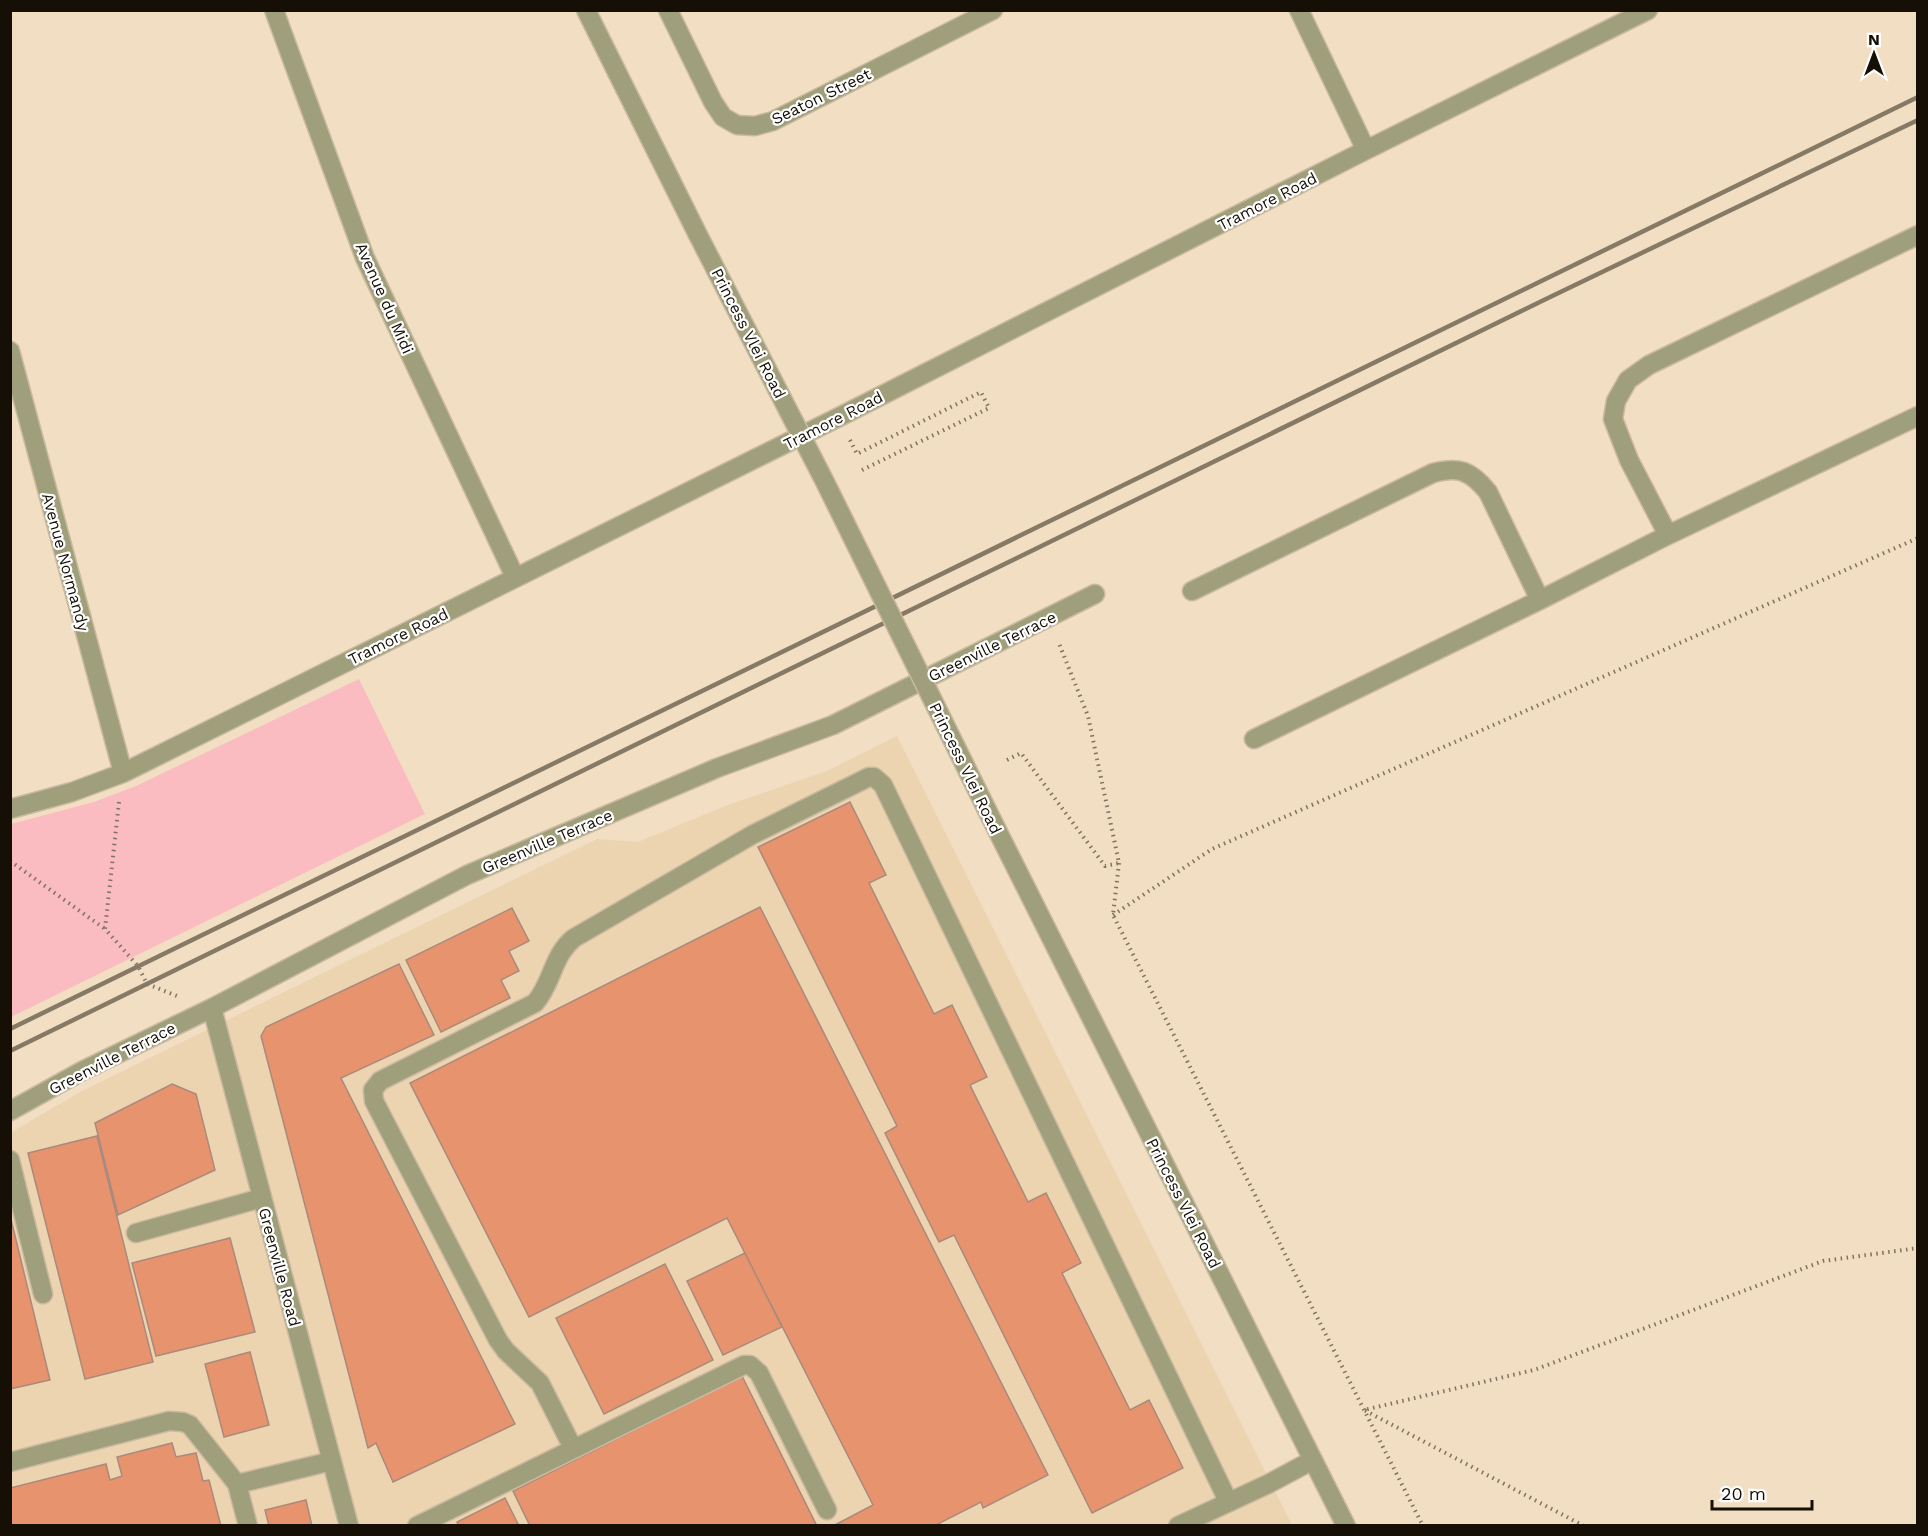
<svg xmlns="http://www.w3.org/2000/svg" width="1928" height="1536" font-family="'Work Sans',sans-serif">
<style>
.built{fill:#ecd4b1}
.green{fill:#fabcc1}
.building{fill:#e7936d;stroke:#a98a7c;stroke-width:1.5}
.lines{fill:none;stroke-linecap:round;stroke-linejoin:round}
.minor-casing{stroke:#cab9a0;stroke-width:21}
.path{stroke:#817361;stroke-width:4;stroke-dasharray:1.5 4.5;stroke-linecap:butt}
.minor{stroke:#9f9f7b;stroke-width:18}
.rail{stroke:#867966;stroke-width:4.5}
.minor-bridge-casing{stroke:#cab9a0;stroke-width:21;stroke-linecap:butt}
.minor-bridge{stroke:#9f9f7b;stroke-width:18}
.labels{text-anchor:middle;stroke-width:4.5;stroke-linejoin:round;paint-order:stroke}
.street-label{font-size:16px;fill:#160f06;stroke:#fff}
</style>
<rect width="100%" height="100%" fill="#f2dec2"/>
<path class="built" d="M897,736L1292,1525H11L10,1133L80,1092L597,839L638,842L725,806L827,771Z"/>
<path class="green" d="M359,679L425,814L11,1017V824L94,802L136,786Z"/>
<path class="building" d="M850,802L886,875L869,883L934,1014L952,1005L987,1077L970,1085L1028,1202L1046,1193L1081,1263L1062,1273L1130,1410L1149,1400L1183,1468L1092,1513L954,1235L939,1242L885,1133L897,1126L758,847Z
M760,907L1048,1475L983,1508L981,1502L934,1526H833L873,1505L727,1218L529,1317L410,1083Z
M512,908L529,941L509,951L519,971L501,980L510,998L441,1032L406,960Z
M399,964L434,1035L341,1078L515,1424L393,1482L376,1443L368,1448L261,1036L266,1027Z
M172,1084L196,1094L215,1170L118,1215L95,1123Z
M97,1136L153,1362L85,1379L28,1153Z
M10,1215L50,1380L10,1389Z
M230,1238L255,1332L156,1356L132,1263Z
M745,1253L782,1327L723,1355L687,1281Z
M665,1264L713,1360L604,1414L556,1318Z
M250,1352L269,1425L224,1437L205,1364Z
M742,1376L817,1526H530L513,1491Z
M172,1443L176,1457L196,1453L203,1481L209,1480L221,1526H10V1488L106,1464L110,1480L122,1476L117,1457Z
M505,1498L519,1526H459L457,1522Z
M306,1500L312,1526H269L265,1510Z"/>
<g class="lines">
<defs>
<path id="minor" d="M274,10L365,258L515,577
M586,10L698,235
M668,10L713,102L723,117L737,125L755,126L773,121L993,10
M1299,10L1366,150
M10,351L123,773
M1668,535L1629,460L1613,419L1616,401L1628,380L1649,365L1918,235
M1192,591L1433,473C1459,466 1471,471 1488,492L1540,600
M1254,739L1540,600L1668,535L1918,416
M10,809L72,792L123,773L839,417L1366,150L1648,10
M987,810L1346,1526
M212,1008L349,1526
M10,1111L82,1071L212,1008L467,875L717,768L833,725L1095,594
M10,1160L43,1294
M136,1233L262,1198
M573,1448L540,1383L506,1351L498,1340L374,1101L373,1090L380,1081L535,1003C553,982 552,956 574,938L752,835L869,777H874L883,785L1228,1501
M10,1462L169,1421L183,1422L190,1425L237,1484L248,1526
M237,1484L332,1461
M417,1526L744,1365H750L759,1373L827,1510
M1178,1526L1268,1484L1313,1460"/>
</defs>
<use href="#minor" class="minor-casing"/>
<path class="path" d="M850,440L857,454L981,392L989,408L858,472
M1007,760L1021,753L1105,866L1119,863L1088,716L1058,641
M119,802L105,929L138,966L147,984L177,996
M10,861L105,929
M1119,863L1113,915L1423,1526
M1113,915L1212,849L1918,538
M1584,1526L1364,1410L1534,1370L1823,1261L1918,1248"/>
<use href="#minor" class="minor"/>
<path class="rail" d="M10,1029L1918,97
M10,1051L1546,299L1918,120"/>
<defs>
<path id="minor-bridge" d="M698,235L825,482L987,810"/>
</defs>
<use href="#minor-bridge" class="minor-bridge-casing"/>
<use href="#minor-bridge" class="minor-bridge"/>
</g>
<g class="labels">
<g class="street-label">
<text transform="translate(821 96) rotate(-26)" y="6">Seaton Street</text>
<text transform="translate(1267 201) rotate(-27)" y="6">Tramore Road</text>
<text transform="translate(385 298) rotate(66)" y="6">Avenue du Midi</text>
<text transform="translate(749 333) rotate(63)" y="6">Princess Vlei Road</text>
<text transform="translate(833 420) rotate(-27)" y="6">Tramore Road</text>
<text transform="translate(66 562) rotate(75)" y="6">Avenue Normandy</text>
<text transform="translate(398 636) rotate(-26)" y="6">Tramore Road</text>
<text transform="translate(992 646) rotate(-26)" y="6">Greenville Terrace</text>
<text transform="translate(966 768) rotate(64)" y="6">Princess Vlei Road</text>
<text transform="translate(547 841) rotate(-23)" y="6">Greenville Terrace</text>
<text transform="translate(112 1058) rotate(-27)" y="6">Greenville Terrace</text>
<text transform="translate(1184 1203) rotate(63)" y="6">Princess Vlei Road</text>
<text transform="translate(280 1267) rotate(75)" y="6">Greenville Road</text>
</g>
</g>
<rect width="1928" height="1536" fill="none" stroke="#160f06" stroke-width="24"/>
<g transform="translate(1874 54)" stroke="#ffffff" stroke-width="4.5" paint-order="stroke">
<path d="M0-4.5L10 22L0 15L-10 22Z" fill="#160f06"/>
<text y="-9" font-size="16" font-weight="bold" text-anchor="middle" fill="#160f06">N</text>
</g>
<path d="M1712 1500v9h100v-9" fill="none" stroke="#160f06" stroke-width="3"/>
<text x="1721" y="1500" font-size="18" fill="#160f06" stroke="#ffffff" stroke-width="4.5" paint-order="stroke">20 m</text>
</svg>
